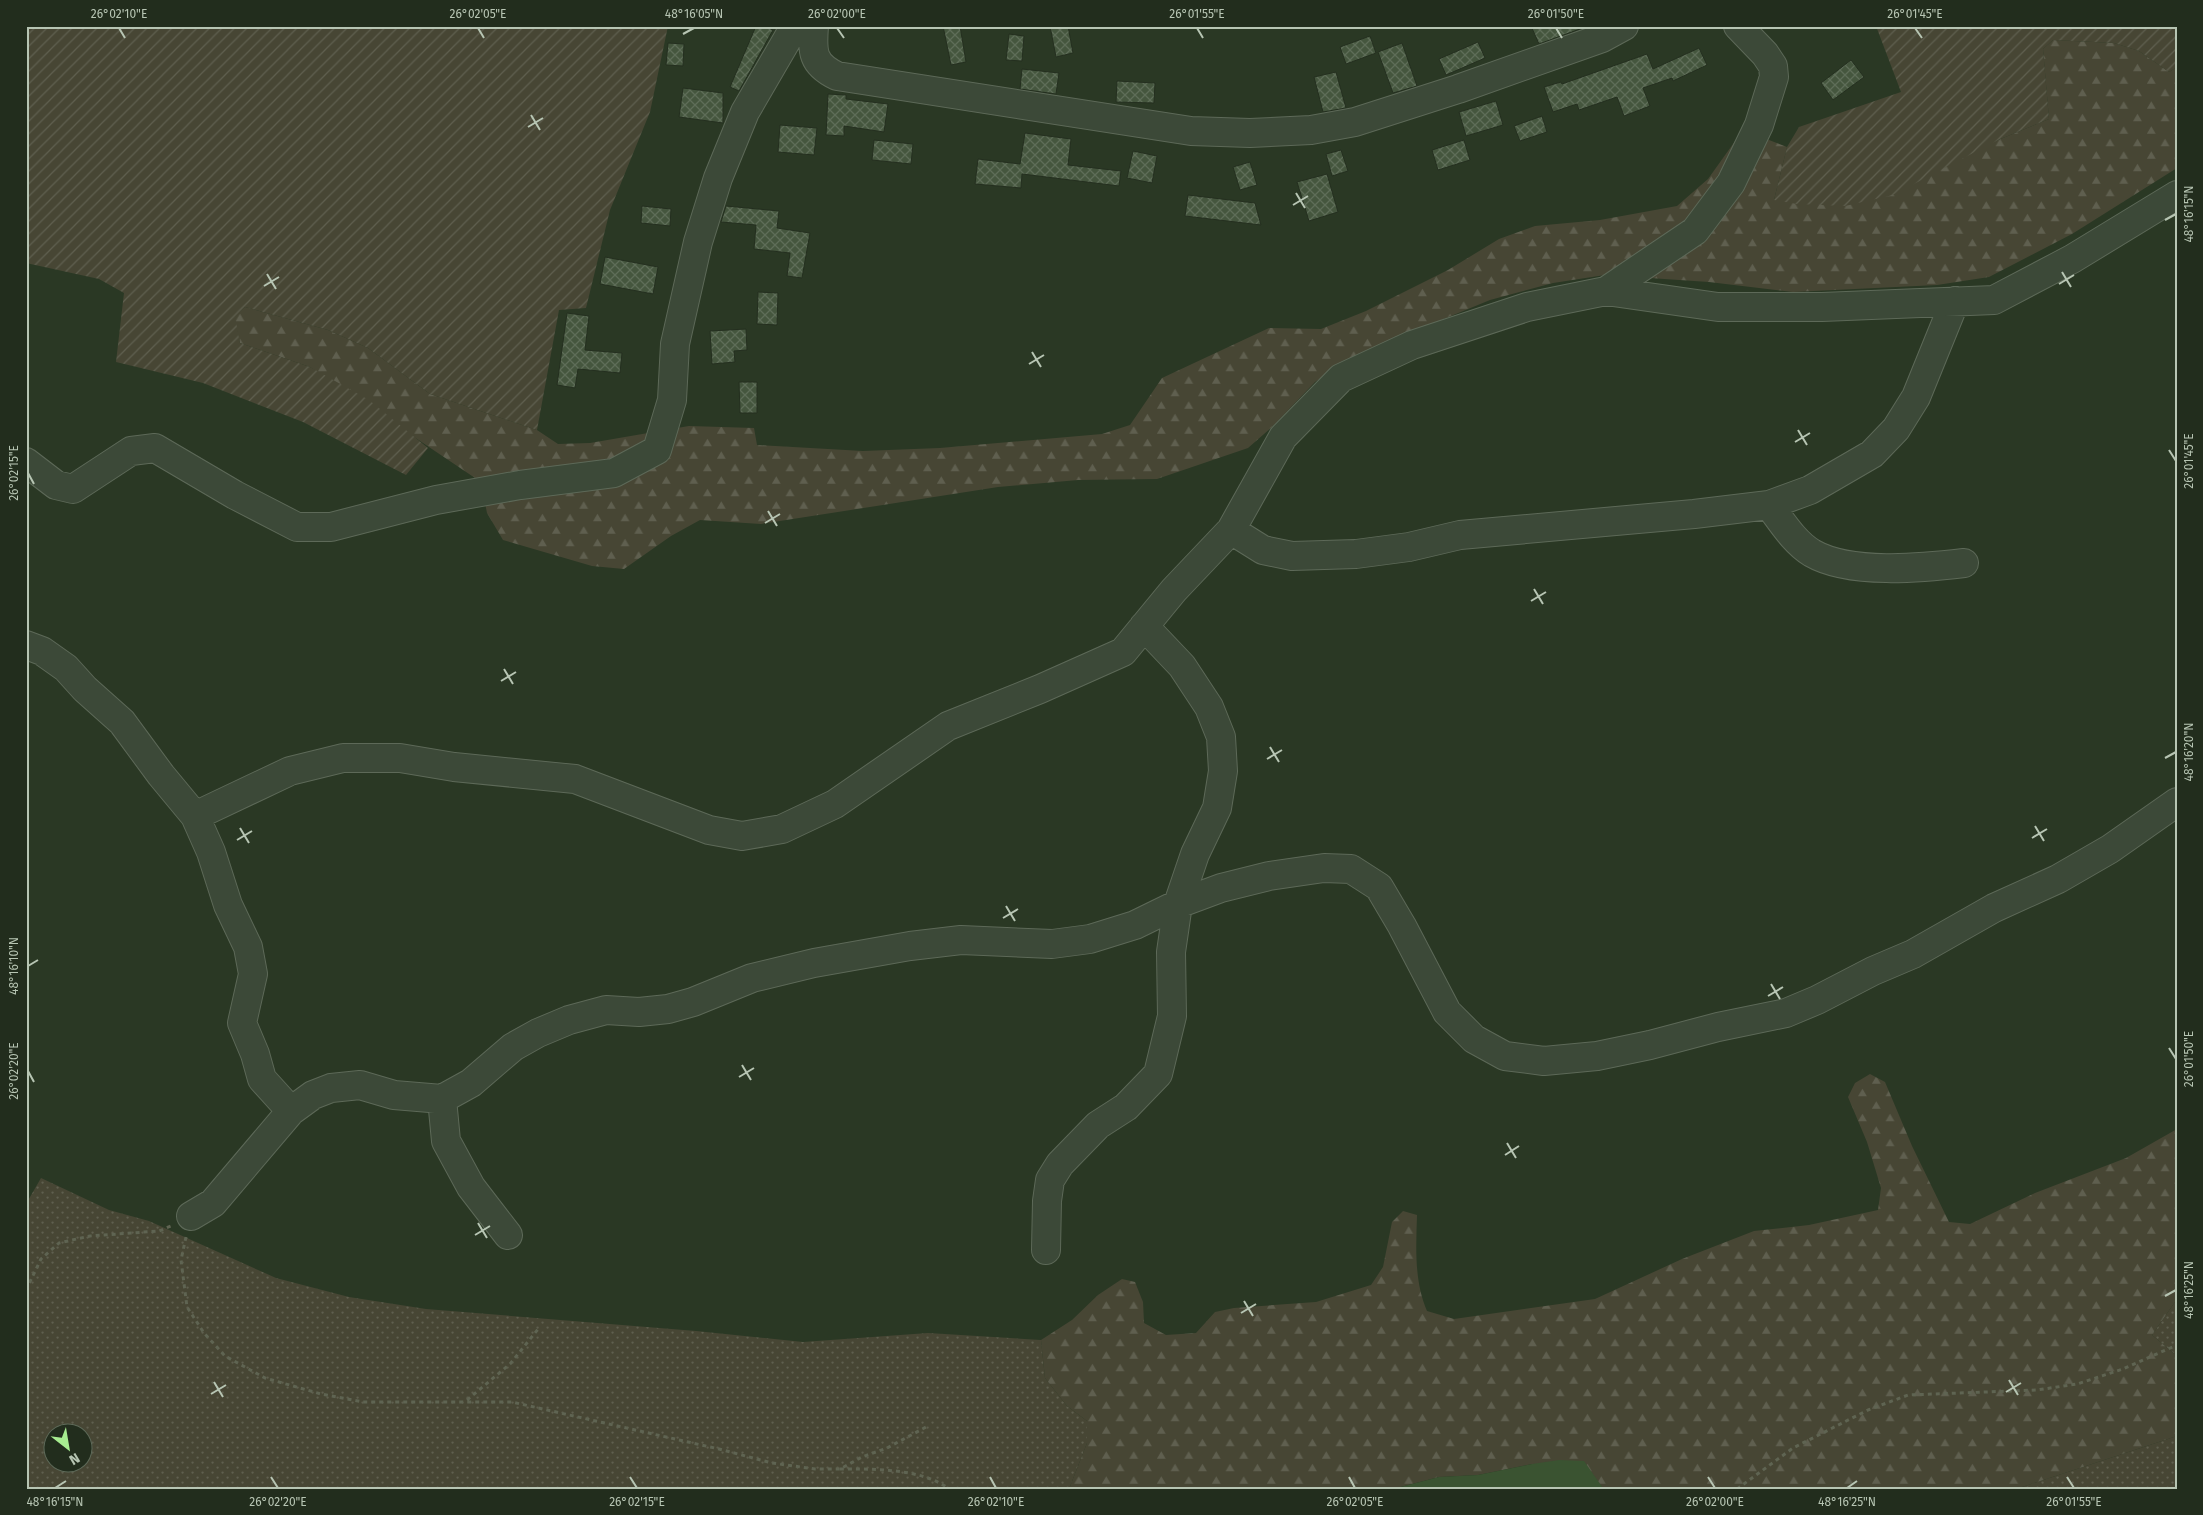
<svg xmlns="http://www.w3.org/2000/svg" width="2203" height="1515" font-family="'Fira Sans',sans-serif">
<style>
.grass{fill:url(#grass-dots);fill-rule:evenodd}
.forest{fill:url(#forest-firs)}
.garden{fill:url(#garden-furrows)}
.water{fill:#3a5331}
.building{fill:url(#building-cross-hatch);stroke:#242f1f}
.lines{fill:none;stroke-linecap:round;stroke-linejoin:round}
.minor-casing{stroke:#5d6958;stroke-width:30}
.path{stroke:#5f6452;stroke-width:3;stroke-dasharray:4 4;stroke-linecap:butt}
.minor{stroke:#3c4938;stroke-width:28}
.ticks{fill:none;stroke:#b7c5b3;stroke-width:2}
.neatline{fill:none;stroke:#b7c5b3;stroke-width:2}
.ticks-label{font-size:12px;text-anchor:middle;fill:#b7c5b3}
</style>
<defs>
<pattern id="grass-dots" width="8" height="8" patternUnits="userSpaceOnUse" patternTransform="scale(1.25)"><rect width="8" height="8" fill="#474634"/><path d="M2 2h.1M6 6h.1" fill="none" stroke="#5f5f4f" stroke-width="1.8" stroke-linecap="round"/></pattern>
<pattern id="forest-firs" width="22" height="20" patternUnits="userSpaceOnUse" patternTransform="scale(1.25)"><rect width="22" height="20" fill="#474634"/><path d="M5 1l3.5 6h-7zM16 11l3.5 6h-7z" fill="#5f5f4f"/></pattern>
<pattern id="garden-furrows" width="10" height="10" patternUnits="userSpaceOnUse" patternTransform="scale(1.25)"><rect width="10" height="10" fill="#474634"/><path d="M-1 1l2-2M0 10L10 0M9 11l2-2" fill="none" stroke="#5f5f4f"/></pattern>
<pattern id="building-cross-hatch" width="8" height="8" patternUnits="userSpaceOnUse" patternTransform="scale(1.25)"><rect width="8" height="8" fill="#45563e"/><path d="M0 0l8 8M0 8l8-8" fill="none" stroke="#5e6d58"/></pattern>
</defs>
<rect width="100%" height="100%" fill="#2a3824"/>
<path class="grass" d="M41,1178L109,1210L149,1221L276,1278L349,1297L426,1309L696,1331L803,1342L928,1333L1041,1340L1045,1378L1067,1406L1087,1421V1443L1069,1489H26V1204ZM52,1432H82V1462H52Z
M2177,1299V1356L2152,1335Z
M2177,1436V1489H2016Z"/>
<path class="forest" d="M2053,40L2114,43L2139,51L2169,72L2177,67V168L2072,234L1989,277L1937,285L1793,292L1709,282L1605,275L1553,283L1490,300L1412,332L1344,363L1315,382L1272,427L1248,448L1157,479L1078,480L998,487L761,524L700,520L671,536L624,569L592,566L503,540L487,513L481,482L310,367L240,343L234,317L245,307L328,330L368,348L430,394L537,430L558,444L590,443L689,426L754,428L757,445L863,451L940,448L1102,434L1130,425L1162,378L1269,328L1321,329L1366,311L1448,270L1499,239L1535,226L1600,220L1677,206L1708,179L1743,130L1787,147L1774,200L1998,140L2049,119L2043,49Z
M1870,1074L1885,1082L1912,1146L1949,1222L1970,1224L2035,1193L2126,1158L2177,1129V1299L2152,1335L2177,1356V1436L2016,1489H1602L1532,1464L1478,1475L1439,1477L1393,1489H1069L1087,1443V1421L1067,1406L1045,1378L1041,1340L1072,1320L1098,1295L1122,1279L1135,1282L1143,1302L1144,1323L1166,1335L1196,1333L1215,1312L1234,1308L1316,1302L1371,1285L1383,1267L1392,1222L1403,1211L1417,1215C1416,1247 1414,1281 1427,1311L1454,1319L1595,1299L1682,1259L1754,1231L1809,1225L1878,1210L1881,1188L1867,1142L1848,1097L1855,1083Z"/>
<path class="garden" d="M26,26H668L650,112L610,210L586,308L559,310L537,430L430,394L368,348L328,330L245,307L235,317L240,343L310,367L369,400L428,448L406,475L303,422L203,383L116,362L124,293L99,279L26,263Z
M1876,26H2177V67L2169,72L2139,51L2114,43L2053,40L2043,49L2049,119L1998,140L1893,195L1845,206L1797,204L1774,200L1787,147L1799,127L1901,92Z"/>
<path class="water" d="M1559,1460L1584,1461L1603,1488L1393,1489L1439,1477L1478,1475L1532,1464Z"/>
<path class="building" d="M756,26H764L773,30L739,91L730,87Z
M943,26H960L966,62L951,65Z
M1050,26H1068L1073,53L1056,57Z
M1531,26H1588L1539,44Z
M1009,34L1024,36L1022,61L1006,60Z
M1370,36L1376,53L1346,64L1340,47Z
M1478,42L1485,58L1446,75L1439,59Z
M668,43L684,44L683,66L666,65Z
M1402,43L1417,86L1393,93L1378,52Z
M1699,48L1707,65L1673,81L1672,78L1643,88L1650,106L1624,116L1617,97L1579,110L1577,104L1553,112L1544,87L1561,82L1562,84L1647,54L1653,69Z
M1851,60L1864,77L1833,100L1821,83Z
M1022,69L1059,73L1056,94L1020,89Z
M1336,72L1346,108L1323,112L1314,77Z
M1117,81L1155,83L1154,103L1116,102Z
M683,88L723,93V123L679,117Z
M828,94L846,95V99L888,104L884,132L844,126V136L826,135Z
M1496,101L1503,125L1466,136L1459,112Z
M1542,116L1547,132L1520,141L1514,126Z
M780,125L817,128L814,155L778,152Z
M1025,133L1071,139L1068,165L1121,171L1119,186L1022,174L1021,188L975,184L978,159L1020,164Z
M874,140L913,144L911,164L872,160Z
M1464,140L1470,160L1438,170L1432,150Z
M1341,150L1348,171L1332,176L1326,154Z
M1133,151L1157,156L1152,183L1127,178Z
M1250,162L1257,185L1240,190L1233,167Z
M1327,174L1338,212L1309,221L1297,182Z
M1188,195L1255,203L1261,225L1185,216Z
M642,206L671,209L670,226L641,223Z
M726,206L779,211L777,228L810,233L802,278L787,276L790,253L754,249L756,225L721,222Z
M605,257L658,267L653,294L600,284Z
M758,292L778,293L777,325L757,324Z
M567,313L589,316L585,350L622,353L620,373L578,369L575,388L557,385Z
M746,329L747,350L734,351L735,362L712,364L710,331Z
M739,382H757V413H740Z"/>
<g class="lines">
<defs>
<path id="minor" d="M814,26C812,52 812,64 837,76L1191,131L1250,133L1311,130L1355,122L1458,89L1602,38L1624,26
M1606,291L1695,231L1731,183L1759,125L1774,77L1773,66L1765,54L1738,26
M26,462L56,485L73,489L131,451L155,448L235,495L297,527H331L436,500L520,485L614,473L657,450L672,400L675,344L698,242L718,178L745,112L795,26
M1769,505C1782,522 1794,542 1812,553C1850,575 1922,568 1964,563
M1231,530L1263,550L1292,556L1356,554L1409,547L1460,535L1694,514L1769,505L1810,490L1872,454L1896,429L1916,397L1955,301
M26,645L42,651L66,668L85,689L122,722L161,775L195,816L290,771L343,758H400L454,767L575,779L709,830L742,836L782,829L835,804L948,726L1040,689L1123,652L1174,590L1231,530L1283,437L1341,378L1412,345L1527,307L1606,291L1718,307H1822L1994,300L2072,259L2177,195
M195,816L211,852L228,905L248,947L253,974L242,1023L255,1054L262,1079L291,1111
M442,1099L446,1141L471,1187L508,1235
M191,1216L213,1203L291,1111L313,1095L331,1088L360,1085L394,1095L442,1099L471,1083L513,1047L538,1033L569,1020L606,1010L639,1012L668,1009L693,1002L752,978L814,963L910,946L961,940L1052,944L1090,939L1135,925L1178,904L1221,888L1269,876L1324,868L1351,869L1379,887L1402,926L1447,1012L1474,1039L1505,1056L1544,1061L1597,1056L1650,1045L1718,1027L1786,1013L1817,1000L1873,971L1913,954L1994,908L2058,879L2110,849L2177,802
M1046,1250L1047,1201L1050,1180L1060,1164L1098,1125L1126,1107L1158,1074L1172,1016L1171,952L1178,904L1195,854L1217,808L1223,771L1221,737L1209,707L1182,666L1144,626"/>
</defs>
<use href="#minor" class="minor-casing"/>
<path class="path" d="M186,1237L181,1260L187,1307L204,1333L225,1356L265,1378L321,1394L363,1402H512L719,1449L772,1463L815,1469H840L862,1457L887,1448L928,1426
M26,1290L41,1259L59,1243L90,1236L159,1231L171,1226
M467,1400L510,1364L539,1328
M840,1469C872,1469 922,1468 949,1489
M1737,1489L1793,1448L1868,1410L1908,1395L2037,1390L2077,1384L2123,1369L2177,1345"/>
<use href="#minor" class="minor"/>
</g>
<path class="ticks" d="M119,28L125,38M478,28L484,38M837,28L844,38M1197,28L1203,38M1556,28L1562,38M1915,28L1922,38M683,34L694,28M531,115L540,130M528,127L543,118M1296,193L1305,208M1293,205L1308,196M2165,220L2176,214M2062,272L2071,287M267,274L276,289M2059,284L2074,275M264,286L279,277M1032,352L1041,367M1029,364L1044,355M1798,430L1807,445M1795,442L1810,433M2169,450L2176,461M28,473L34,484M768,511L777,526M765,523L780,514M1534,589L1543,604M1531,601L1546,592M504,669L513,684M501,681L516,672M1270,747L1279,762M2165,758L2176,752M1267,759L1282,750M2035,826L2044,841M240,828L249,843M2032,838L2047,829M237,840L252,831M1006,906L1015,921M1003,918L1018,909M28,966L38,960M1771,984L1780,999M1768,996L1783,987M2169,1048L2176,1059M742,1065L751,1080M28,1071L34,1082M739,1077L754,1068M1507,1143L1516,1158M1505,1155L1519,1146M478,1223L487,1238M475,1235L490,1226M2165,1296L2176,1290M1244,1301L1253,1316M1241,1313L1256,1304M2009,1380L2018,1395M214,1382L223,1397M2006,1392L2021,1383M211,1394L226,1385M271,1477L278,1488M630,1477L637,1488M990,1477L996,1488M1349,1477L1355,1488M1708,1477L1715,1488M2067,1477L2074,1488M55,1488L66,1481M1847,1488L1857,1481"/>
<rect width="2203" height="1515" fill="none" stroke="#222d1d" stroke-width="55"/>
<g transform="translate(68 1448) rotate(149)"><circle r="24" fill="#222d1d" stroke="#5e6a59"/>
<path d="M0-4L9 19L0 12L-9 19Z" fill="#a7ed90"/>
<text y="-8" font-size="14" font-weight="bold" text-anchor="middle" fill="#b7c5b3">N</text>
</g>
<rect x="28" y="28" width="2148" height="1460" class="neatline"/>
<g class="ticks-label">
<text x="119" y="18">26°02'10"E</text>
<text x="478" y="18">26°02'05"E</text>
<text x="694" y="18">48°16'05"N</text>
<text x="837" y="18">26°02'00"E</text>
<text x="1197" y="18">26°01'55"E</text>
<text x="1556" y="18">26°01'50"E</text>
<text x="1915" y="18">26°01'45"E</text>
<text transform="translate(2189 214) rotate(-90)" y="4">48°16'15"N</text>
<text transform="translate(2189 461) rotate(-90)" y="4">26°01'45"E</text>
<text transform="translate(14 473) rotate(-90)" y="4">26°02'15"E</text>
<text transform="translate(2189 752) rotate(-90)" y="4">48°16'20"N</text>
<text transform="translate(14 966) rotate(-90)" y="4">48°16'10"N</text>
<text transform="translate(2189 1059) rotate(-90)" y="4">26°01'50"E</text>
<text transform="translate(14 1071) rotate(-90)" y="4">26°02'20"E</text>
<text transform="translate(2189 1290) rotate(-90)" y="4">48°16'25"N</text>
<text x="55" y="1506">48°16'15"N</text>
<text x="278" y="1506">26°02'20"E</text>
<text x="637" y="1506">26°02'15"E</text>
<text x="996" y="1506">26°02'10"E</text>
<text x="1355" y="1506">26°02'05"E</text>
<text x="1715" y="1506">26°02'00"E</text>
<text x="1847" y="1506">48°16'25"N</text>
<text x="2074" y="1506">26°01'55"E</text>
</g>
</svg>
